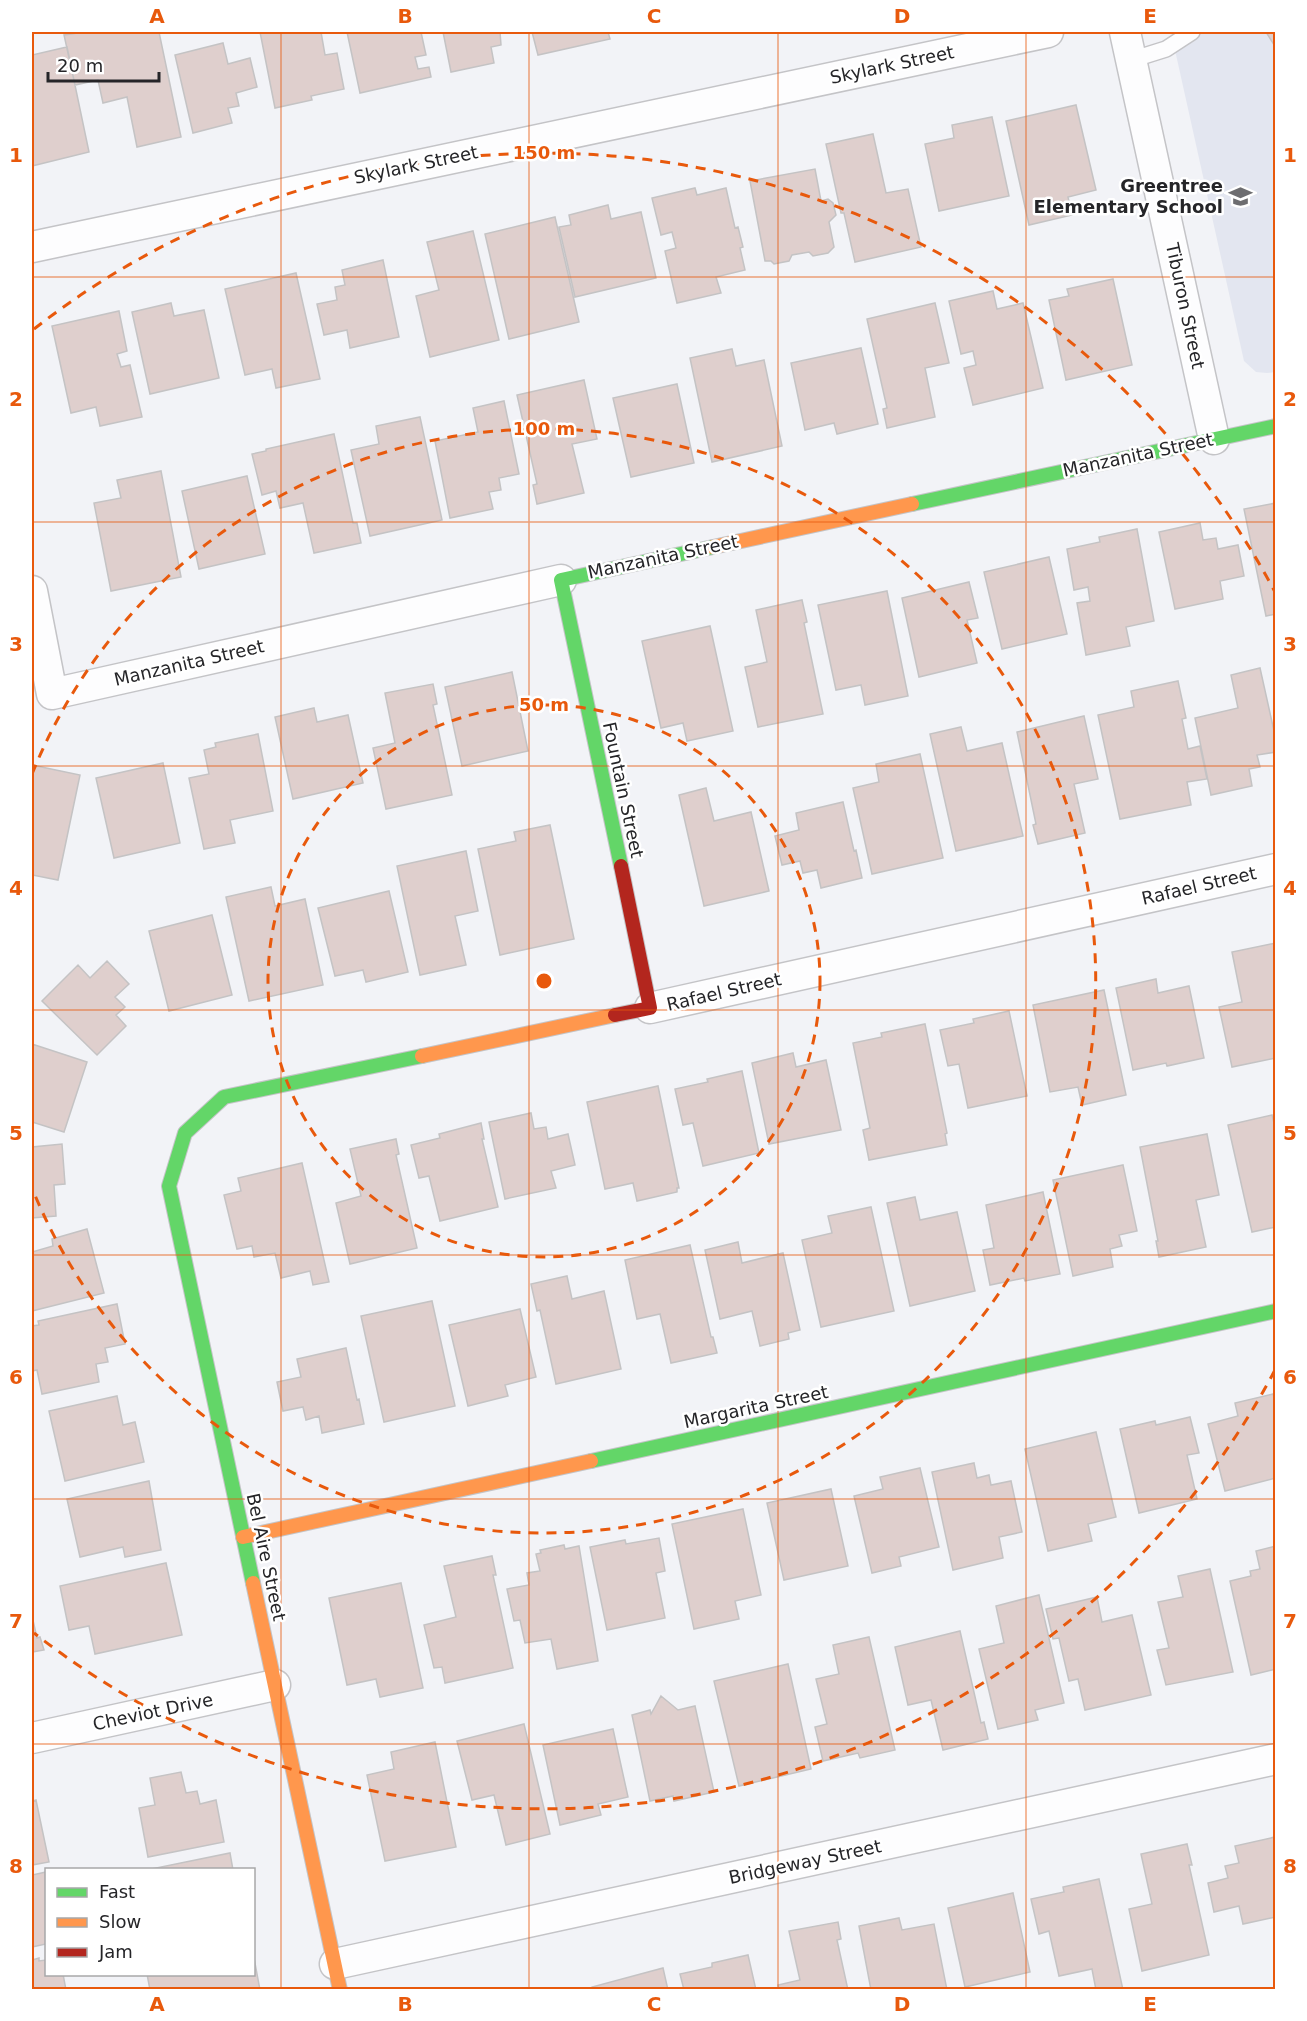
<svg xmlns="http://www.w3.org/2000/svg" width="1307" height="2021" font-family="'DejaVu Sans',sans-serif">
<style>
.built{fill:#e3e6f0}
.building{fill:#dfcfcd;stroke:#c4c3c4;stroke-width:1.5}
.lines{fill:none;stroke-linecap:round;stroke-linejoin:round}
.lane-casing{stroke:#c4c4c7;stroke-width:18}
.street-casing{stroke:#c4c4c7;stroke-width:33}
.fast-casing{stroke:#c4c4c7;stroke-width:16}
.slow-casing{stroke:#c4c4c7;stroke-width:16}
.jam-casing{stroke:#c4c4c7;stroke-width:16}
.lane{stroke:#fdfdfe;stroke-width:15}
.street{stroke:#fdfdfe;stroke-width:30}
.fast{stroke:#63d668;stroke-width:14}
.slow{stroke:#ff974d;stroke-width:14}
.jam{stroke:#b3261e;stroke-width:14}
.grid{fill:none;stroke:#e8590c;stroke-width:1.5;stroke-opacity:0.55}
.ring{fill:none;stroke:#e8590c;stroke-width:3;stroke-dasharray:10 8}
.labels{text-anchor:middle;stroke-width:5;stroke-linejoin:round;paint-order:stroke}
.street-label{font-size:18px;fill:#252528;stroke:#fff}
.poi-label{font-size:18px;font-weight:bold;fill:#252528;stroke:#fff;text-anchor:end}
.centre{fill:#e8590c;stroke:#fff;stroke-width:3}
.ring-label{font-size:18px;text-anchor:middle;font-weight:bold;fill:#e8590c;stroke:#fff;stroke-width:5;stroke-linejoin:round;paint-order:stroke}
.neatline{fill:none;stroke:#e8590c;stroke-width:2}
.grid-label{font-size:20px;text-anchor:middle;font-weight:bold;fill:#e8590c}
</style>
<rect width="100%" height="100%" fill="#f2f3f7"/>
<path class="built" d="M1171,32H1275V372L1267,373L1256,372L1244,361Z"/>
<path class="building" d="M85,32H126V33L159,32L181,137L137,147L127,97L103,103L98,80L75,85L64,35Z
M260,32H321L325,55L337,53L344,89L311,96L312,100L275,108Z
M347,32H421L426,55L415,57L418,69L429,67L431,77L360,93Z
M443,32H500L501,45L491,47L494,63L451,72Z
M532,32H608L610,39L538,55Z
M1266,32H1276V48Z
M223,43L228,64L250,58L257,87L236,93L239,106L228,108L232,123L193,133L175,55Z
M67,47L89,152L32,166V55Z
M1076,105L1096,190L1068,197L1072,215L1029,225L1006,121Z
M992,117L1009,196L939,211L925,144L954,138L952,125Z
M873,134L886,193L908,189L921,247L855,262L844,213H841L826,144Z
M815,169L821,201L828,199L833,203L836,215L829,222L834,247L828,253L813,256L809,252L792,255L789,261L774,264L771,261H765L750,181Z
M695,188L697,195L726,188L735,228L738,227L743,247L740,248L745,270L716,277L721,293L677,303L665,251L676,248L672,232L661,235L652,198Z
M608,205L611,219L641,212L656,278L575,297L559,227L571,225L569,215Z
M555,217L579,322L509,339L485,234Z
M473,231L499,340L430,357L416,296L439,290L427,242Z
M383,260L399,337L350,348L347,330L324,335L317,304L337,300L335,287L345,285L342,270Z
M296,273L320,379L276,388L272,369L245,375L225,289Z
M1113,279L1132,365L1066,380L1049,300L1069,296L1067,289Z
M993,291L997,309L1023,303L1043,388L973,405L964,368L976,365L973,351L961,354L949,301Z
M171,303L174,316L204,310L219,378L150,394L132,312Z
M935,303L949,363L925,368L935,417L887,428L883,409L887,408L867,319Z
M119,311L127,351L117,354L121,367L130,365L142,417L100,426L96,407L71,413L52,326Z
M861,348L878,424L837,434L834,423L805,430L791,363Z
M732,349L736,366L764,360L782,446L712,462L690,358Z
M584,380L597,439L572,444L584,493L537,504L533,485L537,484L517,395Z
M677,384L694,463L631,477L613,398Z
M504,401L519,474L499,478L501,490L489,492L493,509L450,518L435,441L478,432L473,408Z
M420,417L442,520L370,536L351,450L379,444L376,426Z
M334,434L353,523H357L361,543L314,553L303,503L280,508L276,491L262,495L252,454L266,451V449Z
M161,471L181,577L111,591L94,503L121,498L117,480Z
M247,476L265,554L199,569L182,491Z
M1276,503V614L1266,616L1244,509Z
M1200,523L1203,540L1216,538L1218,549L1238,545L1244,576L1220,581L1223,599L1175,609L1159,532Z
M1137,529L1154,621L1126,627L1130,646L1086,655L1077,603L1090,601L1088,587L1074,590L1067,549L1100,542L1099,537Z
M1049,557L1067,634L1002,649L984,572Z
M969,582L978,618L967,620L977,663L919,677L902,598Z
M887,591L908,696L865,705L861,685L836,690L818,605Z
M802,600L807,622L804,623L823,714L758,727L745,667L767,662L756,610Z
M710,626L733,731L687,741L683,723L661,728L642,641Z
M1260,668L1276,740V752L1257,755L1260,767L1249,769L1252,786L1211,795L1195,718L1238,708L1231,675Z
M512,672L528,751L462,766L445,687Z
M1178,681L1186,718L1182,719L1188,749L1200,746L1207,779L1187,782L1191,805L1120,819L1098,715L1134,707L1131,691Z
M433,684L437,704L433,705L452,795L386,809L373,748L395,743L385,693Z
M314,708L317,722L348,715L363,783L293,799L275,717Z
M1084,716L1098,779L1074,784L1085,833L1038,844L1033,825L1036,824L1017,732Z
M961,727L967,751L1002,743L1023,836L956,851L930,734Z
M258,734L273,811L230,820L235,843L204,849L189,778L209,774L204,750L216,747L215,743Z
M920,754L943,858L872,874L853,788L879,782L876,764Z
M163,763L180,843L114,858L96,778Z
M32,765L80,775L58,880L32,875Z
M706,788L714,821L751,812L769,891L704,906L679,795Z
M843,802L854,851L856,850L862,878L821,888L817,870L803,873L800,861L782,865L775,836L799,830L796,813Z
M550,825L574,939L500,955L478,849L516,841L514,832Z
M466,851L478,911L455,916L466,965L420,975L397,866Z
M271,887L275,906L305,899L323,985L249,1001L226,897Z
M389,891L408,972L366,982L363,970L335,976L318,908Z
M212,915L232,995L169,1011L149,931Z
M1276,943V1058L1232,1067L1219,1007L1242,1002L1232,952Z
M107,961L129,984L115,997L125,1007L116,1015L126,1026L97,1055L42,1001L78,965L90,978Z
M1156,979L1158,993L1189,986L1204,1058L1167,1066L1166,1063L1133,1070L1116,988Z
M1104,990L1126,1095L1082,1105L1078,1087L1050,1092L1033,1005Z
M1009,1011L1027,1096L968,1108L959,1064L948,1066L940,1030L974,1023L973,1019Z
M925,1024L947,1133L945,1134L947,1145L869,1160L863,1130L870,1128L853,1043L882,1037L881,1033Z
M32,1044L87,1062L64,1132L32,1122Z
M793,1053L796,1067L826,1060L841,1130L769,1144L752,1063Z
M742,1071L759,1153L703,1166L693,1123L683,1125L675,1089L708,1082L707,1079Z
M658,1086L679,1188H677V1192L637,1201L633,1183L605,1189L587,1102Z
M531,1113L534,1129L546,1127L548,1139L568,1134L575,1165L551,1171L556,1188L505,1199L489,1122Z
M1272,1115L1276,1131V1227L1252,1232L1228,1125Z
M481,1123L484,1139H482L498,1207L440,1221L429,1176L419,1178L411,1145L440,1138L439,1134Z
M1207,1134L1219,1195L1196,1200L1206,1247L1159,1257L1156,1241H1158L1140,1147Z
M396,1139L399,1154L396,1155L417,1248L350,1264L336,1203L361,1196L350,1149Z
M62,1144L65,1184L54,1185L56,1216L32,1218V1147Z
M302,1163L329,1282L313,1285L310,1271L281,1278L275,1253L254,1257L252,1246L237,1249L224,1195L241,1191L238,1178Z
M1123,1165L1137,1231L1119,1235L1122,1246L1110,1249L1113,1267L1073,1276L1053,1180Z
M1043,1192L1060,1274L1025,1281L1024,1278L990,1285L983,1250L994,1248L986,1205Z
M915,1197L920,1220L957,1212L975,1291L910,1306L887,1203Z
M871,1207L894,1311L821,1327L802,1240L832,1233L828,1216Z
M87,1229L104,1293L32,1311V1252L53,1246L52,1239Z
M738,1242L742,1263L783,1253L800,1330L788,1333L789,1339L760,1346L752,1311L720,1319L705,1250Z
M690,1245L711,1337H713L717,1353L671,1363L660,1314L637,1319L625,1260Z
M567,1276L572,1299L604,1291L621,1369L556,1384L540,1310L537,1311L531,1284Z
M432,1301L455,1406L384,1422L361,1316Z
M117,1304L125,1344L105,1348L108,1362L96,1364L99,1382L42,1394L37,1370L32,1371V1326L39,1325L38,1321Z
M520,1309L536,1377L505,1385L508,1396L468,1406L449,1325Z
M346,1348L357,1400L359,1399L364,1424L322,1433L319,1416L306,1420L303,1407L283,1411L277,1382L301,1377L297,1359Z
M1273,1394L1276,1403V1478L1225,1491L1208,1424L1238,1416L1235,1403Z
M117,1396L123,1425L135,1422L144,1462L65,1481L49,1411Z
M1190,1417L1199,1453L1187,1455L1197,1499L1139,1513L1120,1429L1155,1421L1156,1425Z
M1096,1432L1116,1517L1088,1524L1092,1541L1048,1551L1025,1449Z
M974,1463L977,1478L989,1475L991,1485L1011,1481L1022,1532L999,1537L1003,1558L953,1570L932,1472Z
M920,1468L939,1547L899,1557L901,1566L872,1573L854,1496L883,1489L880,1477Z
M149,1481L161,1550L125,1557L123,1547L80,1557L67,1499Z
M831,1489L848,1566L784,1580L767,1503Z
M743,1509L761,1595L735,1601L739,1619L694,1629L672,1524Z
M659,1538L665,1571L656,1573L665,1618L607,1630L590,1547L625,1540L626,1544Z
M564,1545L565,1549L579,1546L598,1661L557,1669L551,1639L525,1643L520,1620L514,1621L507,1589L529,1585L527,1573L540,1571L536,1554L541,1553L540,1550Z
M1276,1546V1669L1251,1675L1230,1581L1251,1576L1250,1571L1260,1569L1256,1551Z
M492,1556L496,1575H493L513,1668L445,1683L442,1667L434,1668L424,1625L456,1617L444,1566Z
M166,1563L182,1635L95,1654L89,1626L69,1630L60,1586Z
M1210,1569L1233,1672L1166,1685L1157,1650L1169,1648L1158,1602L1183,1597L1178,1576Z
M401,1583L423,1688L380,1697L376,1679L347,1685L329,1598Z
M1039,1595L1064,1703L1035,1710L1038,1720L998,1729L979,1649L1004,1643L996,1606Z
M1097,1597L1102,1622L1132,1615L1151,1695L1085,1710L1078,1679L1069,1681L1059,1638L1053,1639L1046,1609Z
M32,1616L37,1638L40,1637L44,1650L32,1652Z
M960,1631L981,1723L984,1722L988,1739L943,1750L931,1700L908,1705L895,1647Z
M869,1637L895,1750L860,1758L858,1753L823,1761L815,1727L827,1724L816,1679L839,1674L833,1645Z
M788,1664L811,1769L739,1786L714,1681Z
M661,1696L678,1710L695,1706L714,1792L674,1801L673,1796L650,1801L632,1715L650,1710L651,1714Z
M524,1724L550,1834L506,1845L494,1795L472,1800L457,1741Z
M613,1729L628,1797L598,1804L601,1815L560,1825L543,1745Z
M435,1742L456,1847L385,1861L367,1775L394,1769L391,1752Z
M181,1772L186,1793L197,1791L200,1804L216,1800L224,1842L148,1857L139,1808L155,1805L150,1778Z
M32,1795L33,1801L36,1800L49,1862L32,1865Z
M1275,1837L1276,1917L1243,1924L1239,1906L1214,1912L1208,1883L1228,1878L1225,1866L1239,1863L1235,1846Z
M1187,1844L1192,1865H1189L1209,1955L1142,1971L1129,1909L1152,1904L1141,1854Z
M230,1853L233,1870H151V1869Z
M46,1872V1944L32,1947V1875Z
M1099,1879L1123,1990H1096L1092,1969L1059,1976L1049,1931L1039,1934L1031,1899L1064,1892L1063,1887Z
M1013,1893L1030,1972L965,1987L948,1908Z
M899,1918L902,1930L934,1924L947,1990H871L859,1926Z
M838,1922L841,1939L837,1940L848,1990H779L778,1985L800,1980L789,1931Z
M748,1955L756,1990H684L680,1974L712,1967V1963Z
M39,1958V1961L46,1960V1974H63L66,1990H32V1960Z
M254,1958L260,1990H150L147,1974H254Z
M663,1968L668,1990H592V1987Z"/>
<g class="lines">
<defs>
<path id="lane" d="M1131,60L1166,49L1192,32"/>
<path id="street" d="M1125,32L1214,439
M32,247L1048,32
M32,591L52,694L561,580
M650,1008L1276,869
M32,1738L275,1685
M335,1964L1276,1759"/>
<path id="fast" d="M912,504L1276,426
M621,866L561,580L713,547
M591,1461L1276,1311
M253,1583L169,1186L185,1133L224,1097L422,1056"/>
<path id="slow" d="M713,547L912,504
M422,1056L615,1015
M243,1537L591,1461
M253,1583L340,1990"/>
<path id="jam" d="M615,1015L650,1008L621,866"/>
</defs>
<use href="#lane" class="lane-casing"/>
<use href="#street" class="street-casing"/>
<use href="#fast" class="fast-casing"/>
<use href="#slow" class="slow-casing"/>
<use href="#jam" class="jam-casing"/>
<use href="#lane" class="lane"/>
<use href="#street" class="street"/>
<use href="#fast" class="fast"/>
<use href="#slow" class="slow"/>
<use href="#jam" class="jam"/>
</g>
<path class="grid" d="M281,32V1990M529,32V1990M778,32V1990M1026,32V1990M32,277H1276M32,522H1276M32,766H1276M32,1010H1276M32,1255H1276M32,1499H1276M32,1744H1276"/>
<g class="ring">
<circle cx="544" cy="981" r="276"/>
<path d="M32 774A552 552 0 1 1 32 1188"/>
<path d="M1275 1370A828 828 0 0 1 34 1633M34 329A828 828 0 0 1 1275 592"/>
</g>
<defs>
<symbol id="school-bare" viewBox="-9 -9 18 18"><path d="M0-5L7-2L0 1L-7-2ZM-4 1L0 2.5L4 1V4Q0 6-4 4Z" fill="#6d6d70" stroke="#fff" stroke-width="2.5" paint-order="stroke"/></symbol>
</defs>
<g fill-rule="evenodd">
<use href="#school-bare" x="1224" y="180" width="33" height="33"/>
</g>
<g class="labels">
<g class="street-label">
<text transform="translate(892 65) rotate(-12)" y="6">Skylark Street</text>
<text transform="translate(416 165) rotate(-12)" y="6">Skylark Street</text>
<text transform="translate(1185 306) rotate(78)" y="6">Tiburon Street</text>
<text transform="translate(1138 455) rotate(-12)" y="6">Manzanita Street</text>
<text transform="translate(663 557) rotate(-12)" y="6">Manzanita Street</text>
<text transform="translate(189 663) rotate(-13)" y="6">Manzanita Street</text>
<text transform="translate(623 790) rotate(78)" y="6">Fountain Street</text>
<text transform="translate(1199 886) rotate(-13)" y="6">Rafael Street</text>
<text transform="translate(724 992) rotate(-13)" y="6">Rafael Street</text>
<text transform="translate(756 1407) rotate(-12)" y="6">Margarita Street</text>
<text transform="translate(266 1557) rotate(78)" y="6">Bel Aire Street</text>
<text transform="translate(153 1712) rotate(-12)" y="6">Cheviot Drive</text>
<text transform="translate(805 1862) rotate(-12)" y="6">Bridgeway Street</text>
</g>
<g class="poi-label">
<text x="1223" y="192">Greentree<tspan x="1223" dy="21">Elementary School</tspan></text>
</g>
</g>
<circle cx="544" cy="981" r="9" class="centre"/>
<g class="ring-label">
<text x="544" y="159">150 m</text>
<text x="544" y="435">100 m</text>
<text x="544" y="711">50 m</text>
</g>
<rect width="1307" height="2021" fill="none" stroke="#ffffff" stroke-width="66"/>
<rect x="45" y="1868" width="210" height="108" fill="#ffffff" stroke="#a8a8a9" stroke-width="1.5"/>
<rect x="57" y="1888" width="30" height="9" fill="#63d668" stroke="#a8a8a9" stroke-width="1.5"/>
<text x="99" y="1898" font-size="18" fill="#252528">Fast</text>
<rect x="57" y="1918" width="30" height="9" fill="#ff974d" stroke="#a8a8a9" stroke-width="1.5"/>
<text x="99" y="1928" font-size="18" fill="#252528">Slow</text>
<rect x="57" y="1948" width="30" height="9" fill="#b3261e" stroke="#a8a8a9" stroke-width="1.5"/>
<text x="99" y="1958" font-size="18" fill="#252528">Jam</text>
<path d="M48 72v9h111v-9" fill="none" stroke="#252528" stroke-width="3"/>
<text x="57" y="72" font-size="18" fill="#252528" stroke="#ffffff" stroke-width="4.5" paint-order="stroke">20 m</text>
<rect x="33" y="33" width="1241" height="1955" class="neatline"/>
<g class="grid-label">
<text x="157" y="23">A</text>
<text x="405" y="23">B</text>
<text x="654" y="23">C</text>
<text x="902" y="23">D</text>
<text x="1150" y="23">E</text>
<text x="16" y="162">1</text>
<text x="1290" y="162">1</text>
<text x="16" y="406">2</text>
<text x="1290" y="406">2</text>
<text x="16" y="651">3</text>
<text x="1290" y="651">3</text>
<text x="16" y="895">4</text>
<text x="1290" y="895">4</text>
<text x="16" y="1140">5</text>
<text x="1290" y="1140">5</text>
<text x="16" y="1384">6</text>
<text x="1290" y="1384">6</text>
<text x="16" y="1628">7</text>
<text x="1290" y="1628">7</text>
<text x="16" y="1873">8</text>
<text x="1290" y="1873">8</text>
<text x="157" y="2011">A</text>
<text x="405" y="2011">B</text>
<text x="654" y="2011">C</text>
<text x="902" y="2011">D</text>
<text x="1150" y="2011">E</text>
</g>
</svg>
